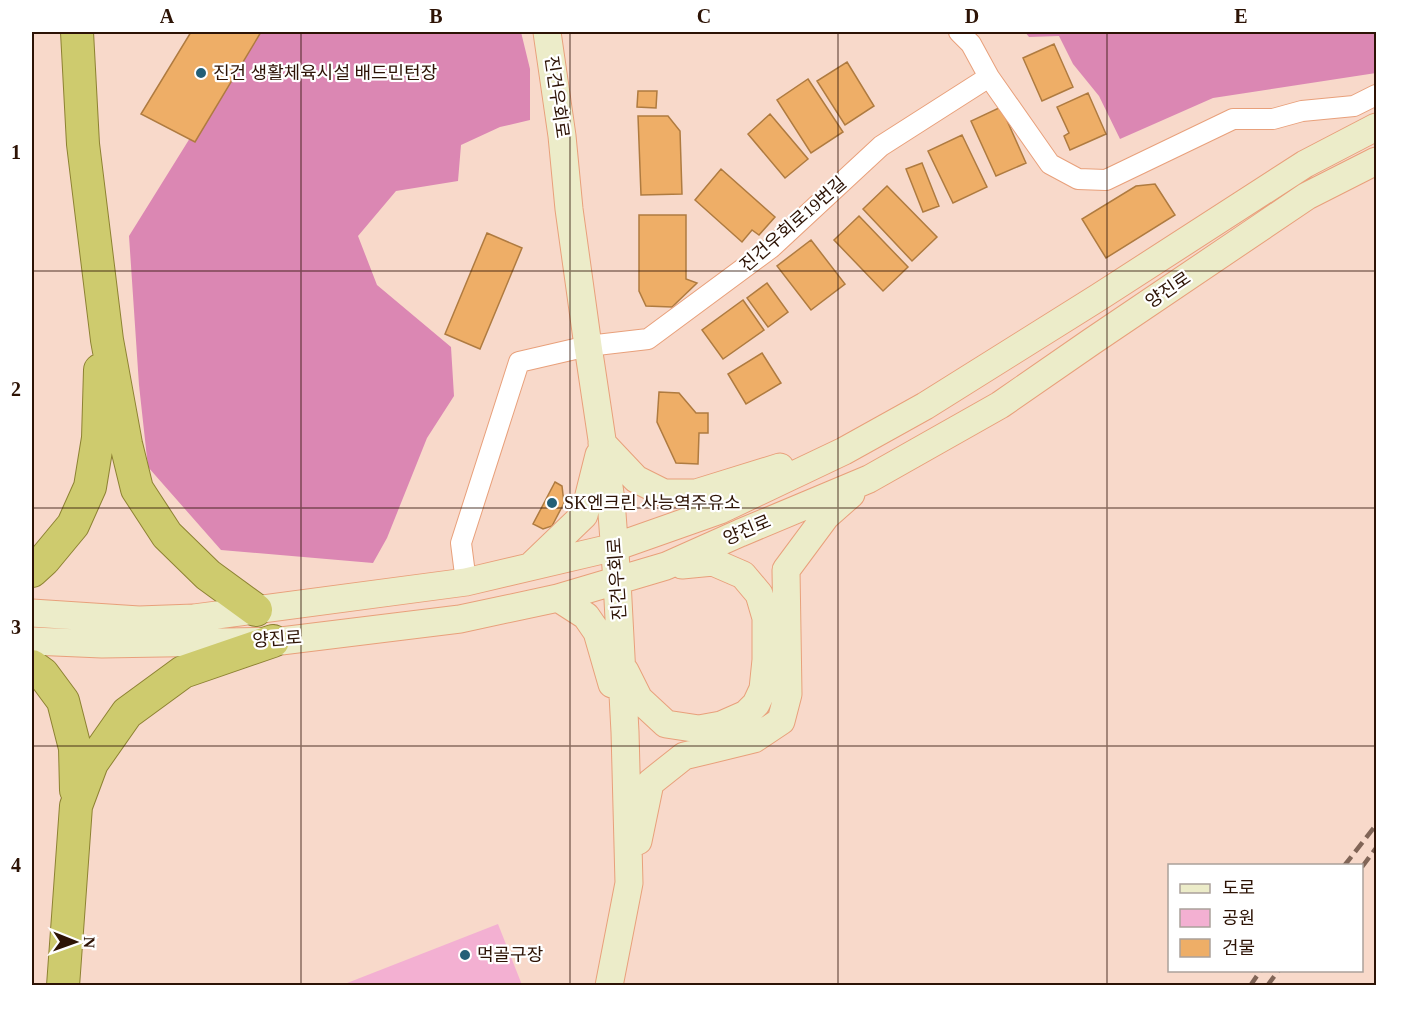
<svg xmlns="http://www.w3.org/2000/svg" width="1408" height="1017" font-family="'Times New Roman','Noto Sans KR',serif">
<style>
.green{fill:#f3b0d2}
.forest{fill:#db87b3}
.building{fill:#eeae67;stroke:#af7b40;stroke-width:1.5}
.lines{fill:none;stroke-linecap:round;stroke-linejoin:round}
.minor-casing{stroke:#e8a07b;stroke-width:22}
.secondary-casing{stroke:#e8a07b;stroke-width:29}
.trunk-casing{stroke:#8d8232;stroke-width:34}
.minor{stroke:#fff;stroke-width:20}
.secondary{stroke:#ececc9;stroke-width:27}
.trunk{stroke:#cecb6e;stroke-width:32}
.rail{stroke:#816557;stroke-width:4.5;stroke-dasharray:12 6;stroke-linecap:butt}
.grid{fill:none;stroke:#2d1305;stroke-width:1.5;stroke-opacity:0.55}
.poi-dot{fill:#235f77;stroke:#fff;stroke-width:2}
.labels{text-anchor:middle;stroke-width:4.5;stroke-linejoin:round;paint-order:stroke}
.poi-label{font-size:18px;fill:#2d1305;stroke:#fff;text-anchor:start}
.street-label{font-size:18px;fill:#2d1305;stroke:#fff}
.neatline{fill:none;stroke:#2d1305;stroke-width:2}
.grid-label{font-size:20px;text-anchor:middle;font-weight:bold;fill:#2d1305}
</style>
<rect width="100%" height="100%" fill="#f8d9ca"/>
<path class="green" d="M498,924L522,985H342Z"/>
<path class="forest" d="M256,32H521L530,69V120L500,127L461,145L458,181L396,191L358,236L377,285L451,347L454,396L427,438L387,538L373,563L221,550L148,467L139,385L129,236Z
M1025,32H1376V73L1213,98L1120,139L1099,96L1073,64L1059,36L1029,37Z"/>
<path class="building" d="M191,32H261L195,142L141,114Z
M1054,44L1073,87L1042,101L1023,58Z
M847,62L874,106L845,125L817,81Z
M808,79L843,132L811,153L777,100Z
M638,91H657L656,108L637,107Z
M1088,93L1106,134L1070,150L1064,136L1069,133L1057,107Z
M1001,107L1026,163L996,176L971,121Z
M770,114L808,159L785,178L748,134Z
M638,116H668L680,131L682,194L641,195Z
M962,135L987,187L953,203L928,151Z
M922,163L939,206L923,212L906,169Z
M721,169L775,217L759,235L752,230L742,242L695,200Z
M1155,184L1175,215L1106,258L1082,219L1136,186Z
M887,186L937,237L912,261L863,209Z
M639,215H686V279L697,283L672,307L646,306L639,291Z
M859,216L908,267L883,291L834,240Z
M487,233L522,248L480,349L445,334Z
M811,240L845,284L811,310L777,266Z
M767,283L788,312L768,327L747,298Z
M743,300L764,330L723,359L702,330Z
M762,353L781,383L746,404L728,374Z
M659,392L679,393L696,413H708V433H699L698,464L676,463L657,422Z
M555,482L562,486L564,503L552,526L543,529L533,524Z"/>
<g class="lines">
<defs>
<path id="minor" d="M959,32L971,44L989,77L1050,164L1078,179L1106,180L1233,119H1273L1302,111L1354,106L1376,95
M466,582L461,543L519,362L588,346L648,339L771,248L881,146L989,77"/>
<path id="secondary" d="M547,32L562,136L569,209L588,346L611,500L617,581L625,732L629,883L609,986
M602,443L636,479L664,493H696L780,467
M531,566L584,515L599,455
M558,598L586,616L597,632L612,684
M32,613L139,620L194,618L466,582L615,547L720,510L844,451L925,406L1099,297L1305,164L1376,127
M32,641L102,644L281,641L460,619L558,598L666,566L740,533L869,479L1000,405L1091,342L1307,196L1376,161
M625,671L639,699L666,724L699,729L721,725L746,714L756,704L763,689L766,660V618L759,594L743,575L713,562L682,565
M638,841L650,783L684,756L754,739L781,721L788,694L786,570L826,516L851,494"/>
<path id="trunk" d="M77,32L83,144L107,340L126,444L137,489L167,535L208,575L256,610
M32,571L44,560L73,525L90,487L98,438L100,370
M32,666L43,674L63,701L75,748L76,790
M63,986L76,806L92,763L127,713L183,672L273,641"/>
</defs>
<use href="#minor" class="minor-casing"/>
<use href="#secondary" class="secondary-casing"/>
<use href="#trunk" class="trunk-casing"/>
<use href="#minor" class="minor"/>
<use href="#secondary" class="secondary"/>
<use href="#trunk" class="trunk"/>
<path class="rail" d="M1344,866L1376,825
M1362,867L1376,848
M1250,986L1261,970
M1267,986L1279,970"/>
</g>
<path class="grid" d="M301,32V986M570,32V986M838,32V986M1107,32V986M32,271H1376M32,508H1376M32,746H1376"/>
<g class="poi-dot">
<circle cx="201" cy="73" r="6"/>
<circle cx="552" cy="503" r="6"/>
<circle cx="465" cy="955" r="6"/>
</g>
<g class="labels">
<g class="poi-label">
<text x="213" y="79">진건 생활체육시설 배드민턴장</text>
<text x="564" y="509">SK엔크린 사능역주유소</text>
<text x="477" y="961">먹골구장</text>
</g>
<g class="street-label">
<text transform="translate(557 97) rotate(82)" y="6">진건우회로</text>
<text transform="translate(793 224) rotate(-41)" y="6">진건우회로19번길</text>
<text transform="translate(1168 290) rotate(-34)" y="6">양진로</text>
<text transform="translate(747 530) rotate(-23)" y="6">양진로</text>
<text transform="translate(617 579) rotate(-94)" y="6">진건우회로</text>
<text transform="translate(277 639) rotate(-4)" y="6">양진로</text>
</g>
</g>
<rect width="1408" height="1017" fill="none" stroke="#ffffff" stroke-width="66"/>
<rect x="1168" y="864" width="195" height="108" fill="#ffffff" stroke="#aba19b" stroke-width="1.5"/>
<rect x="1180" y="884" width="30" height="9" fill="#ececc9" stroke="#aba19b" stroke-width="1.5"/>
<text x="1222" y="894" font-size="18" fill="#2d1305">도로</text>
<rect x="1180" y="909" width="30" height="18" fill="#f3b0d2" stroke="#aba19b" stroke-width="1.5"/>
<text x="1222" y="924" font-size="18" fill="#2d1305">공원</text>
<rect x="1180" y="939" width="30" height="18" fill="#eeae67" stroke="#aba19b" stroke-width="1.5"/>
<text x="1222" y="954" font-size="18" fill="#2d1305">건물</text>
<g transform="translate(75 942) rotate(91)" stroke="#ffffff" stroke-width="4.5" paint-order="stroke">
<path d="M0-4.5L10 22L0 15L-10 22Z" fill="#2d1305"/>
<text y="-9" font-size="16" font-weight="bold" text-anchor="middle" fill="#2d1305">N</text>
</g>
<rect x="33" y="33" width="1342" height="951" class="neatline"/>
<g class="grid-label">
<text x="167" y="23">A</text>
<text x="436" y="23">B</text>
<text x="704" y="23">C</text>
<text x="972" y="23">D</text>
<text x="1241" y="23">E</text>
<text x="16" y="159">1</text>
<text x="16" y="396">2</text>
<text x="16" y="634">3</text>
<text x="16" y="872">4</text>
</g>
</svg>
